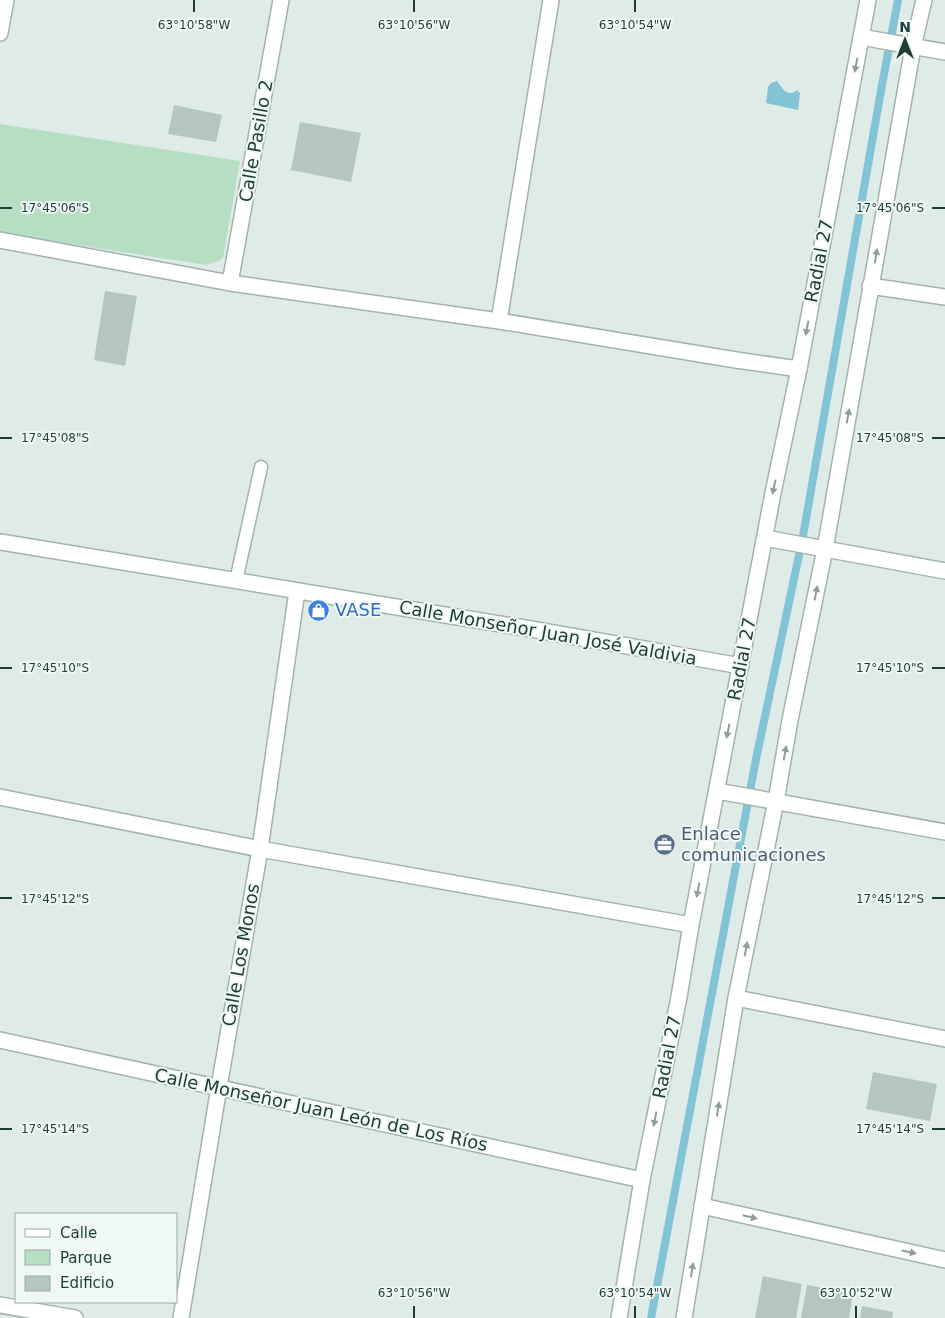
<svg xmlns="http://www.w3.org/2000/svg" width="945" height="1318" font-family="'DejaVu Sans',sans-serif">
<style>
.green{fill:#b6dec3}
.water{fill:#82c3d5}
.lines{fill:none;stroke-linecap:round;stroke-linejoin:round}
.stream{stroke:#82c3d5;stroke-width:8}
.building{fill:#b4c6c0}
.service-casing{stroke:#a2b3ae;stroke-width:15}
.minor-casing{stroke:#a2b3ae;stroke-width:18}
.tertiary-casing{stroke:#a2b3ae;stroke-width:18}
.service{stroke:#fff;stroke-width:12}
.minor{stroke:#fff;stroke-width:15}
.tertiary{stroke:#fff;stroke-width:15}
.oneway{fill:#8f9e9a}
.ticks{fill:none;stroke:#1f3c36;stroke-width:2}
.labels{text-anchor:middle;stroke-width:4;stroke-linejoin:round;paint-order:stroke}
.street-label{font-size:18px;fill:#1f3c36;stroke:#eff8f4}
.shop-label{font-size:18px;fill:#366cbe;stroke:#eff8f4;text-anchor:start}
.service-label{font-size:18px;fill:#4e5e75;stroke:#eff8f4;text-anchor:start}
.ticks-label{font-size:12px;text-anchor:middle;fill:#1f3c36;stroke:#eff8f4;stroke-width:4;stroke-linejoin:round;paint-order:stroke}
</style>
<rect width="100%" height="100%" fill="#dfebe6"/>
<path class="green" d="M0,124L240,161L223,258L218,261L206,265L0,233Z"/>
<path class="water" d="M777,81C783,89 787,98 797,90L800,93L798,110L766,103L768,87L771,83Z"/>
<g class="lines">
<path class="stream" d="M651,1318L756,759L803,536L882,85L898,0"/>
</g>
<path class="building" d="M174,105L222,115L216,142L168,134Z
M300,122L361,133L351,182L291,170Z
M105,291L137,296L125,366L94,360Z
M873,1072L937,1084L930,1121L866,1109Z
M763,1276L802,1284L796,1318H755Z
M807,1285L853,1293L849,1318H801Z
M862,1306L893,1312L892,1318H860Z"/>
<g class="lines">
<defs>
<path id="service" d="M236,581L261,467"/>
<path id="minor" d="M0,33L6,0
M861,37L945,52
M0,240L230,283L499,321L736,360L799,369
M230,283L281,0
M870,286L945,297
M499,321L551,0
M765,538L945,571
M0,542L525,628L741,666
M717,791L945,832
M0,797L260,849L691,925
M736,998L945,1039
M0,1040L642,1180
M702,1206L945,1260
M0,1305L75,1318
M181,1318L219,1087L260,849L297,591"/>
<path id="tertiary" d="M619,1318L642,1180L679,997L691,925L773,493L799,369L868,0
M684,1318L736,998L776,801L790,720L825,549L913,47L924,0"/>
</defs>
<use href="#service" class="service-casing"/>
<use href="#minor" class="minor-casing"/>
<use href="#tertiary" class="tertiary-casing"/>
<use href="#service" class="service"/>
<use href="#minor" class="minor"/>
<use href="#tertiary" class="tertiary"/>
</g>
<defs><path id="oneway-solid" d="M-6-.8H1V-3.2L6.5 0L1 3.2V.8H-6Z" transform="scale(1.25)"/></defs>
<g class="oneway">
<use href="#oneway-solid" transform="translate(856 65) rotate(101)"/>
<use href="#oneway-solid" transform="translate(876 256) rotate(-80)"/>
<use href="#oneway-solid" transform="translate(807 328) rotate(101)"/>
<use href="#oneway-solid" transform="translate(848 416) rotate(-80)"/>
<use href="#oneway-solid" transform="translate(774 487) rotate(102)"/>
<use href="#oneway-solid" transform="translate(816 593) rotate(-79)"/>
<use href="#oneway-solid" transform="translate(728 731) rotate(101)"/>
<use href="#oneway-solid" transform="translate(785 753) rotate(-80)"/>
<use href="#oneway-solid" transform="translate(698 890) rotate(101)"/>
<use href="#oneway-solid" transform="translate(746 949) rotate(-79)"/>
<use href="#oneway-solid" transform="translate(718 1109) rotate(-81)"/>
<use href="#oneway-solid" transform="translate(655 1119) rotate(101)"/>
<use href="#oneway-solid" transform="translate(750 1217) rotate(13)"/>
<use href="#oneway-solid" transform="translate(909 1252) rotate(12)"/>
<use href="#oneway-solid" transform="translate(692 1270) rotate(-81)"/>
</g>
<path class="ticks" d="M194,0V12M414,0V12M635,0V12M0,208H12M932,208H945M0,438H12M932,438H945M0,668H12M932,668H945M0,898H12M932,898H945M0,1129H12M932,1129H945M414,1306V1318M635,1306V1318M856,1306V1318"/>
<defs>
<symbol id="shop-disc" viewBox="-11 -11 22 22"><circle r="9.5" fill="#3f7fe0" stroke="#eff8f4"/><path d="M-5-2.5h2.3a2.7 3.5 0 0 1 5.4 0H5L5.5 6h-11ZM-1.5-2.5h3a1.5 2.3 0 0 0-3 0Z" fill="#fff"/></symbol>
<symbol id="office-disc" viewBox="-11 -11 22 22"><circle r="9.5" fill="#5c6f8a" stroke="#eff8f4"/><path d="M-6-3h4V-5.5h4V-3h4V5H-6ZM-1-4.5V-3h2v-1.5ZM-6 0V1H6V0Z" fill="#fff"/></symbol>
</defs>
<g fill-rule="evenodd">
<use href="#shop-disc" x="306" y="598" width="25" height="25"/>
<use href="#office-disc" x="652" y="832" width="25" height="25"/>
</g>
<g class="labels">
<g class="street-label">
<text transform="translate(256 141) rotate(-80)" y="6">Calle Pasillo 2</text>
<text transform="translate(819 261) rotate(-79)" y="6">Radial 27</text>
<text transform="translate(548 633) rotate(10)" y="6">Calle Monseñor Juan José Valdivia</text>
<text transform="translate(742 659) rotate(-79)" y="6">Radial 27</text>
<text transform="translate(241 955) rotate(-80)" y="6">Calle Los Monos</text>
<text transform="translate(667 1057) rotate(-79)" y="6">Radial 27</text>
<text transform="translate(321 1110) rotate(12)" y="6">Calle Monseñor Juan León de Los Ríos</text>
</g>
<g class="shop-label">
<text x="335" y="616">VASE</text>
</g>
<g class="service-label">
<text x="681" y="840">Enlace<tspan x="681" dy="21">comunicaciones</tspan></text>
</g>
</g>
<g class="ticks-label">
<text x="194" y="29">63°10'58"W</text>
<text x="414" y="29">63°10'56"W</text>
<text x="635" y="29">63°10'54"W</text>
<text x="55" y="212">17°45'06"S</text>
<text x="890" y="212">17°45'06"S</text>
<text x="55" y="442">17°45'08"S</text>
<text x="890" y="442">17°45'08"S</text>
<text x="55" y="672">17°45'10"S</text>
<text x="890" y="672">17°45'10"S</text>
<text x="55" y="903">17°45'12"S</text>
<text x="890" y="903">17°45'12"S</text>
<text x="55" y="1133">17°45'14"S</text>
<text x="890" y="1133">17°45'14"S</text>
<text x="414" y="1297">63°10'56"W</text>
<text x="635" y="1297">63°10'54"W</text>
<text x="856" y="1297">63°10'52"W</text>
</g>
<rect x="15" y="1213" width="162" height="90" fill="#eff8f4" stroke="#9cada8"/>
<rect x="25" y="1229" width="25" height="8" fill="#ffffff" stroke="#9cada8"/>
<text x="60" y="1238" font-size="15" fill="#1f3c36">Calle</text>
<rect x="25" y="1250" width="25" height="15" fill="#b6dec3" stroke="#9cada8"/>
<text x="60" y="1263" font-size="15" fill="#1f3c36">Parque</text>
<rect x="25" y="1276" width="25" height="15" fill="#b4c6c0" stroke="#9cada8"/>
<text x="60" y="1288" font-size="15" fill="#1f3c36">Edificio</text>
<g transform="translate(905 40)" stroke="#eff8f4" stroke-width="4" paint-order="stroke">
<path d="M0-4L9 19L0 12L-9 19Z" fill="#1f3c36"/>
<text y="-8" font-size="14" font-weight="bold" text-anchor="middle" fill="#1f3c36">N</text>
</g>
</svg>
